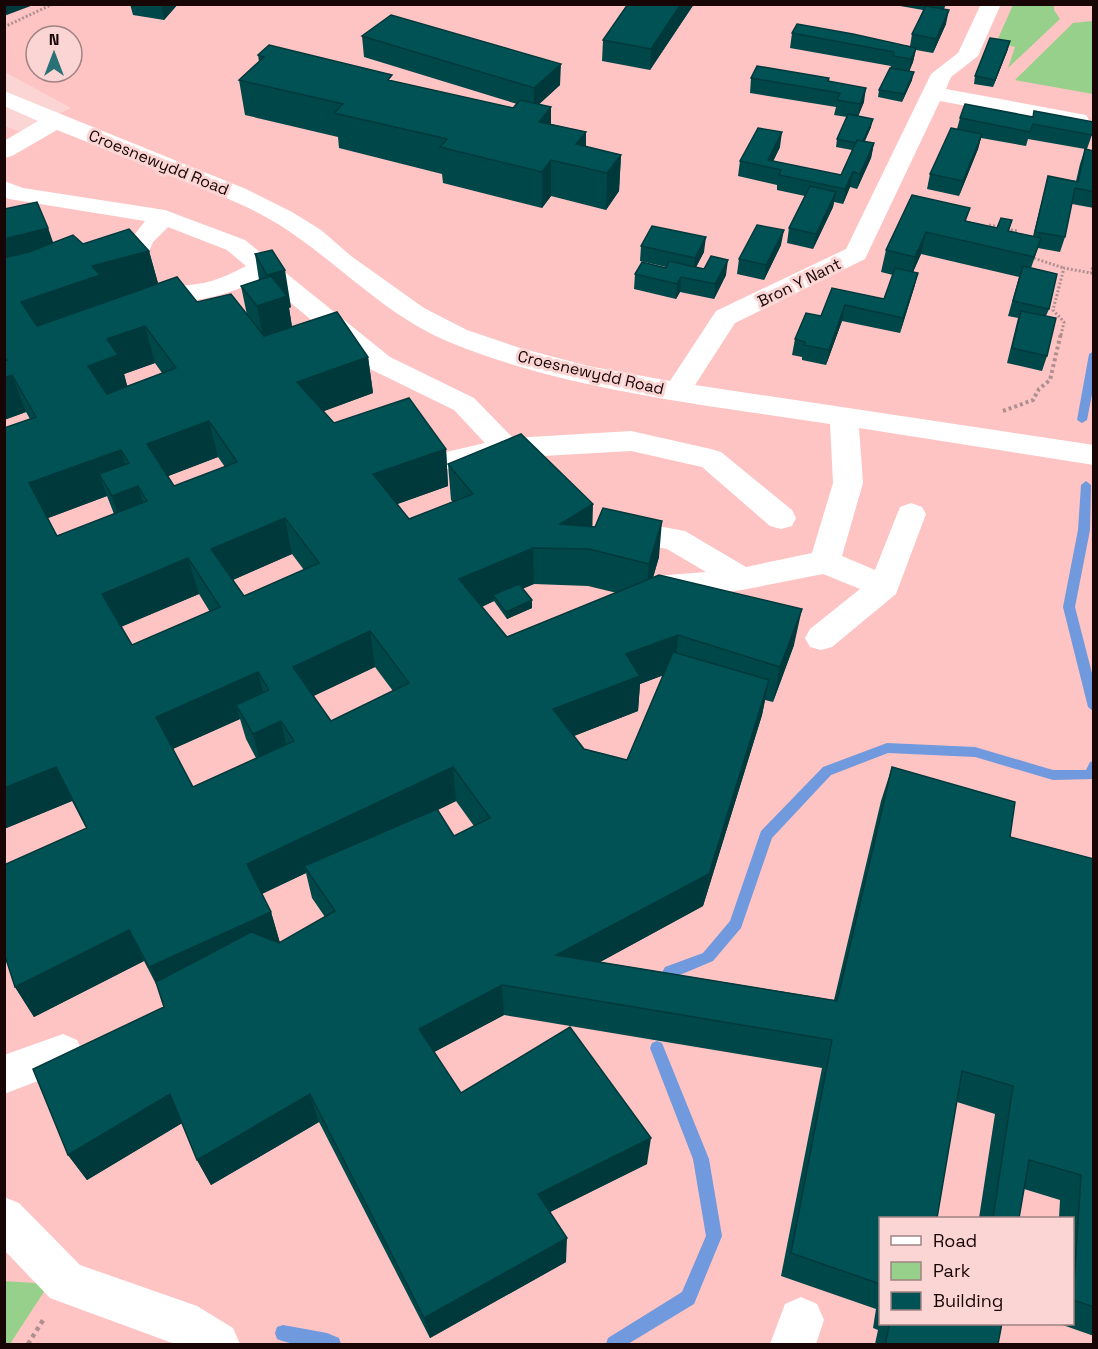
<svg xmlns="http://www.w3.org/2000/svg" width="1098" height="1349" font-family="'Space Grotesk',sans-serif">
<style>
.built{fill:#fdc4c3;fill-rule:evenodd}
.green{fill:#97d08b}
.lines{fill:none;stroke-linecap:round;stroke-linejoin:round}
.stream{fill:#7099de;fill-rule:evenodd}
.path-far2{stroke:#af8f8f;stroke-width:3;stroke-dasharray:2 2;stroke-linecap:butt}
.path-far1{stroke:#af8f8f;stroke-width:4;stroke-dasharray:3 3;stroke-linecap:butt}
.path{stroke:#af8f8f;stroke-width:4.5;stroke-dasharray:4 4;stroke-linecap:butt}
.minor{fill:#fff;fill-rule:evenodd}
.wall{fill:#004749;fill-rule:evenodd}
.shaded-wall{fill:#00393c}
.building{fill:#005255;stroke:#00393c;stroke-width:1.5;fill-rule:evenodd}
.labels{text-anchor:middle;stroke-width:6;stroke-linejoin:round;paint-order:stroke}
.far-street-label{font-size:16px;fill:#180506;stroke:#fbd5d4}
</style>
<rect width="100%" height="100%" fill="#fbd5d4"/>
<path class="built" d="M5,5H1093V1344H5L4,126L21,132L71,108L5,72ZM36,36H72V72H36ZM880,1218H1072V1324H880Z"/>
<path class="green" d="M1013,5H1054V10L1060,19L1008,68L1015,47L996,43Z
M1093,21V94L1015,80L1073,23Z
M4,1281L49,1284L10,1344H5Z"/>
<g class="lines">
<path class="stream" d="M1094,351V384L1087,420L1082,423L1077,420L1089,354Z
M1086,481L1091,485L1090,530L1075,607L1094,681V712L1088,707L1063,607L1078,530L1081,485Z
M887,743L975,747L1053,770H1086L1090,762L1094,761V779L1053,780L975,757L888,753L831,775L772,838L741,928L713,961L675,977L666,992L661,993L656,992L654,987L665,967L703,953L730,921L761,831L823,767Z
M657,1041L662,1043L664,1048L709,1159L722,1236L694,1304L628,1344H606L608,1338L682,1292L706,1236L693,1159L650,1048L652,1043Z
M283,1325L327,1333L339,1338L341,1344C322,1346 296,1347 277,1339L275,1333L277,1327Z"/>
<path class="path-far2" d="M4,27L53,4
M989,225L1000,227
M1007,229L1017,231L1015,237
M1030,257L1064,268
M1061,335L1064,322L1053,310L1064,268L1091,273L1094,263"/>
<path class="path-far1" d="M1003,411L1033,400L1039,389L1050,380L1061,333"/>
<path class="path" d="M28,1344L45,1317"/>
<path class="minor" d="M981,4H1001L978,56L951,77L946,89L1086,115L1089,120L1086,125L1078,127L940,101L865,259L735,323L695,385L1094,445V465L859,428L863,483L842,556L875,570L900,507L911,503L922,507L926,514L896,594L832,647L821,650L810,647L805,638L810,629L860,589L823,574L742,590L663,601L644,596L639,588L644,580L655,576L706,572L667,549L635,543L623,549L612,546L608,538L614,523L625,520L685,531L746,567L812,553L833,483L830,424C707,405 565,390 449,342C384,315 337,261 278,224C247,205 212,192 179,179C138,162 97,146 57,130L12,156L4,158V141L38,121L4,106V91L246,189L292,212L321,230L351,256L424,308L467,330L520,348L588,366L670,381L716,311L846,249L931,74L958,53Z
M4,181L23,188L165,210L245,240L390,357L474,398L513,438L631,431L711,449L721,452L792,510L796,518L792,526L781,529L770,526L702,467L631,451L506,458L452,470L442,467L438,460L442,453L485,443L454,410L370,369L261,278C223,299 180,307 138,297L116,269L126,246L145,221L9,199L4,197ZM168,227L227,250L246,266C212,284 193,288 155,284L142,268L153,242Z
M63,1034L77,1040L83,1053L77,1066L4,1094V1055Z
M4,1197L19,1203L80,1265L197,1306L233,1328L240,1344H175L66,1304L50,1298L4,1250Z
M801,1297L817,1304L824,1320L816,1344H770L785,1304Z"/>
</g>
<path class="wall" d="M130,4H178L164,20L133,15Z
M628,4H694L650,70L602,61L603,40Z
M889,4H946L944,9L946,24L933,53L916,50L913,62L909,72L912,80L902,102L878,97L879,90L891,66L790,48L792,33L910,46L912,34L923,10Z
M362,36L560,85L539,104L551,107V124L586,132V147L621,155L619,191L606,210L551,196L542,208L443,183L442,174L339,148L338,137L245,115L239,80L259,62L258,55L393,81L513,108L517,104L364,57Z
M1008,49L993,87L974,84L975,76Z
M751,78L829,81L864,102L858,116L871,127L865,141L874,143L871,158L857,189L850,187L843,204L834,202L833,207L813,249L787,243L789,228L805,196L777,190V185L738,176L740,161L780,147L773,161L841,175L852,150L836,147L837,139L847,117L834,115L836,107L750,93Z
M960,118L1094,129L1087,149L1094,151V208L1072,204L1065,237L1060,252L1038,248L1031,268L1049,309L1046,316L1047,356L1042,371L1007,363L1018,318L1008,316L1019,277L921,254L913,272L918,273L914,288L900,333L842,321L826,365L802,360V357L792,355L795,339L821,316L832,288L884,299L893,275L881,272L886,250L912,195L967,221L997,228L1012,220L1009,231L1033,236L1048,176L1076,181L1080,164L1085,149L1028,139L1026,146L981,138L978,149L959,196L927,189L930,174L957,129Z
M4,209L48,228L53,242L149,251L158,283L197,302L247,315L241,286L259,280L255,254L291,307L289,308L292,327L368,357L373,393L323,411L334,423L446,449L448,486L397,504L409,519L453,502L451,500L448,464L593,527L659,557L653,578L794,645L773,702L765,700L762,715L703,906L600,962L834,1000L881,801L892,767L1010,837L1094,859V1336L1057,1323H1072V1218H1059L1060,1200L1024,1189L1019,1218H979L995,1114L957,1102L880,1218V1323H1002L998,1344H875L878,1330L873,1328L876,1309L781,1276L822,1068L504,1015L434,1052L461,1093L647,1164L550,1212L566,1262L430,1338L319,1122L211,1185L197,1160L182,1123L87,1180L68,1155L164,1007L158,988L144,961L34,1017L15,987L86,828L72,801L4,829L30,419L26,412L4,420ZM155,363L162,373L127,386L124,374ZM218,457L225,467L174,486L168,476ZM107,496L114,514L57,536L48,518ZM292,554L304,570L244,596L233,580ZM534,584L588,586L617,593L507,637L482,607L494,601L507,619L532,608L523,588ZM199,594L210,612L132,645L121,627ZM375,667L393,691L331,721L313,696ZM663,675L627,760L584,749L574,736L638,711L640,684ZM240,719L246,739L256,758L193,787L173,749ZM456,801L474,826L454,836L438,810ZM306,873L312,898L325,917L280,943L271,912L262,894Z
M781,245L764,280L737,274L739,259Z
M641,246L704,252L696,267L726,275L714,299L680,292L676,299L634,289L635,274L666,267L640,261Z"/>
<path class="shaded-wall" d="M4,4H36L4,16Z
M161,4H178L164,20Z
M681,4H694L650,70L651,49Z
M949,10L946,24L933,53L936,39Z
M1010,41L1008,49L993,87L995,80Z
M916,48L913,62L908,74L911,59Z
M561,64L560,85L534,109V88Z
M914,72L912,80L902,102L904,94Z
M866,88L864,102L857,119L860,104Z
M551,107V143L539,122Z
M873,119L871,127L860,151L862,144Z
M586,132L585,168L576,144Z
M782,132L780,147L770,168L768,160Z
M982,134L978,149L959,196L963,181Z
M874,143L871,158L857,189L860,174Z
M621,155L619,191L606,210L607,173Z
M551,160V196L542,208V172Z
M853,172L850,187L843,204L845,189Z
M836,192L833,207L813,249L816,234Z
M48,228L60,265L4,279V239Z
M784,230L781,245L764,280L766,265Z
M926,232L921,254L910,279L915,257Z
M706,237L704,252L693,273L695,258Z
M149,251L159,287L34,339L21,302L92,266Z
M728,260L726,275L714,299L715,284Z
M285,270L291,307L289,308L293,333L264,343L257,306L272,301L267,275Z
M918,273L914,288L900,333L903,318Z
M681,277L680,292L676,299L677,284Z
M845,305L842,321L826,365L829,350Z
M145,326L155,363L124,374L129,392L100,403L88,366L107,339Z
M368,357L373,393L303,419L297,382Z
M12,375L26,412L4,420V378Z
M209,421L218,457L158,480L147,444Z
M446,449L448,486L378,511L373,474Z
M121,450L132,486L99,474L107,496L43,520L29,483Z
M138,486L149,523L124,532L112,496Z
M593,504L592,540L560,524Z
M285,518L292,554L221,585L211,549Z
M662,521L659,557L646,600L649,564Z
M533,548L534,584L497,600L493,595L494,601L462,615L459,579Z
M188,558L199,594L115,629L102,594Z
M532,600V608L507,619L506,612Z
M802,609L794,645L773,702L780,667Z
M370,631L375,667L301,702L293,667Z
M678,635L675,671L640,684L638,711L553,744V709L626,654Z
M258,672L267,708L236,705L240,719L168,751L156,717Z
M769,680L762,715L703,906L556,986V955Z
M281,721L289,756L262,768L253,734Z
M56,767L72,801L4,829V788Z
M453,767L456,801L308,872L304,866L306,873L257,896L247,864Z
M271,912L280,943L163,998L149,967Z
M129,930L144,961L34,1017L15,987Z
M502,985L504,1015L423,1058L419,1029Z
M170,1094L184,1122L87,1180L68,1155Z
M310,1094L319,1122L211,1185L197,1160Z
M651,1138L647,1164L538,1218V1194Z
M567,1238L566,1262L430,1338L424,1318Z"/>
<path class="building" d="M628,4H681L651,49L603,40Z
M926,6L949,10L936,39L912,34Z
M391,15L561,64L534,88L362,36Z
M797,24L853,34L916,48L911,59L893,56L894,52L792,33Z
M990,38L1010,41L995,80L975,76Z
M269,45L392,75L388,80L513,108L520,100L551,107L539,122L586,132L576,144L621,155L607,173L551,160L542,172L440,147L447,139L334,113L343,104L239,80L264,57L258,55Z
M757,66L829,78L828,81L866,88L860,104L837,100L840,93L751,78Z
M890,68L914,72L904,94L879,90Z
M965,104L1033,117L1034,111L1094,122V129L1092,135L1033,124L1030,132L960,118Z
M848,114L873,119L863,141L857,140L856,143L837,139Z
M758,128L782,132L768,160L841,175L857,140L874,143L860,174L853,172L845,189L779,175L781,170L740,161Z
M951,128L982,134L963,181L930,174Z
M1085,149L1094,151V192L1075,188L1065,237L1035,232L1048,176L1078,182Z
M810,186L836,192L816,234L789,228Z
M912,195L970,208L965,221L997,228L1001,218L1012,220L1008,231L1041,238L1034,257L926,232L915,257L886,250Z
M37,202L48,228L4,239V209Z
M757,225L784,230L766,265L739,259Z
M652,226L706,237L695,258L641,246Z
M129,229L149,251L92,266L100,275L21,302L37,326L177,277L197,302L231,294L264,336L337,312L368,357L297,382L334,423L409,398L446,449L373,474L409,519L473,494L448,464L521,434L593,504L560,524L595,527L603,508L662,521L649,564L589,549L533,548L459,579L507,637L659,575L802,609L780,667L678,635L626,654L640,676L553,709L584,749L627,760L673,652L769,680L709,874L556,955L837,1001L892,767L1015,802L1010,837L1094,859V1307L1073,1300L1081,1175L1029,1160L1019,1218H993L1013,1086L962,1071L937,1218H880V1284L791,1253L832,1040L502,985L419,1029L461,1093L570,1027L651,1138L538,1194L567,1238L424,1318L310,1094L197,1160L170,1094L68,1155L33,1069L164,1007L156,982L251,932L279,943L335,911L304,866L437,809L454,836L490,818L453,767L247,864L271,912L149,967L129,930L15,987L4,953V865L87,828L56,767L4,788V428L36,417L12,375L4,378V361L7,360L4,356V258L29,252L73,235L83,244ZM145,326L176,368L107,394L88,366L118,355L107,339ZM209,421L237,462L174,486L147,444ZM121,450L129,463L99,474L112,496L138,486L147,501L57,536L29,483ZM285,518L319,563L244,596L211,549ZM188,558L220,607L132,645L102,594ZM370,631L409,683L331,721L293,667ZM258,672L269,690L236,705L253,734L281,721L294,741L193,787L156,717Z
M272,250L285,270L267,275L255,254Z
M711,256L728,260L715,284L681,277L677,284L635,274L642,262L666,268L669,261L704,269Z
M1023,266L1057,274L1049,309L1013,301Z
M895,268L918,273L903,318L845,305L829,350L804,345L805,342L795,339L806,313L821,316L832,288L884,299Z
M271,276L287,296L257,306L241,286Z
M1021,311L1056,318L1047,356L1012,348Z
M519,584L532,600L506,612L493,595Z
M890,1323H1002L998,1344H885Z"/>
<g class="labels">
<g class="far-street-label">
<text transform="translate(159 162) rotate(22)" y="6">Croesnewydd Road</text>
<text transform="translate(799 282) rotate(-26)" y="6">Bron Y Nant</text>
<text transform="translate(591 372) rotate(13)" y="6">Croesnewydd Road</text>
</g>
</g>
<rect width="1098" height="1349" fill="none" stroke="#180506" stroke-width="12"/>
<rect x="879" y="1217" width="195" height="108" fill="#fbd5d4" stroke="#a08282" stroke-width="1.5"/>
<rect x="891" y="1236" width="30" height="9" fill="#ffffff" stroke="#a08282" stroke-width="1.5"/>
<text x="933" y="1247" font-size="18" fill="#180506">Road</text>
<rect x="891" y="1262" width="30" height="18" fill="#97d08b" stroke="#a08282" stroke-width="1.5"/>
<text x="933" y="1277" font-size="18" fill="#180506">Park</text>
<rect x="891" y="1292" width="30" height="18" fill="#005255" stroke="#a08282" stroke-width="1.5"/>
<text x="933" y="1307" font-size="18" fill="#180506">Building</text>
<g transform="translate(54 54)"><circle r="28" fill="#fbd5d4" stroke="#a08282" stroke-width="1.5"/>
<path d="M0-4.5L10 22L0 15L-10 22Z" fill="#287276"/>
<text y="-9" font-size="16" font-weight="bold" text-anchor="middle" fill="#180506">N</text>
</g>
</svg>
